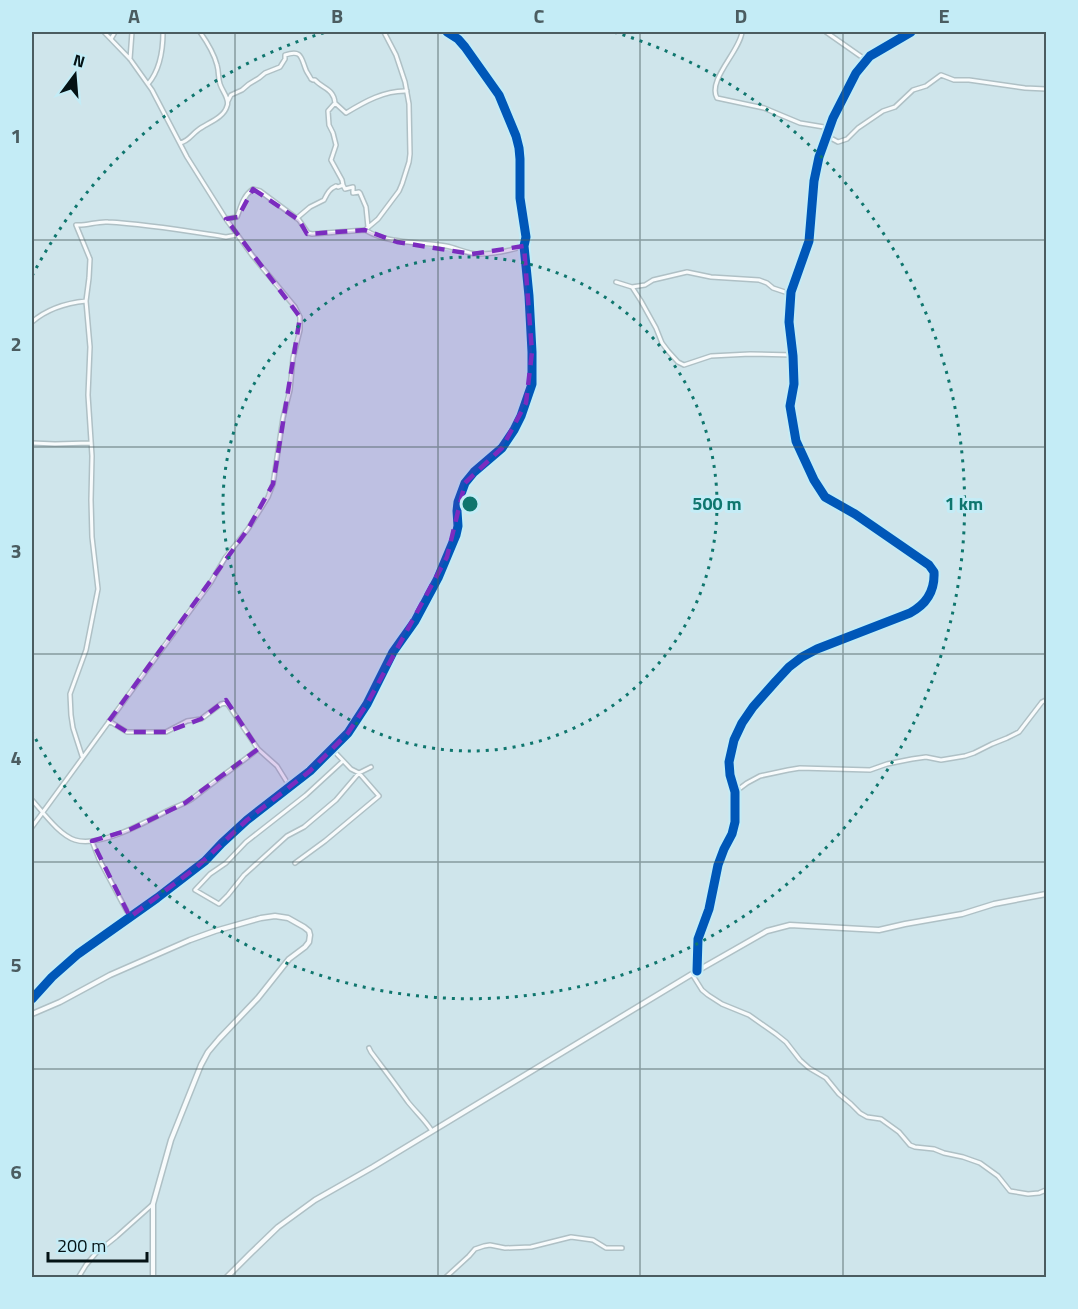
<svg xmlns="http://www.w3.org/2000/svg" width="1078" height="1309" font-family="'Titillium Web',sans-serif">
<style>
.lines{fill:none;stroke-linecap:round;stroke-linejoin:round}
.minor-casing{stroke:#afc0c5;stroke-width:6}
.secondary-casing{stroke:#afc0c5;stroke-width:7}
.minor{stroke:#f8fbfc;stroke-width:3}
.secondary{stroke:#f8fbfc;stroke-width:4}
.cycleway-casing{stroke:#c4ecf6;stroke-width:13}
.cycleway{stroke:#0057b8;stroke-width:9}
.marked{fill:#7b2cbf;fill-opacity:0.2;stroke:#7b2cbf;stroke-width:4.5;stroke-dasharray:12 8;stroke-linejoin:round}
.grid{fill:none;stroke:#4b5c60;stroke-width:1.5;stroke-opacity:0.55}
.ring{fill:none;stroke:#0f766e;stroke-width:3;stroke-dasharray:3 6}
.centre{fill:#0f766e;stroke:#c4ecf6;stroke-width:3}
.ring-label{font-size:18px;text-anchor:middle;font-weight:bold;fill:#0f766e;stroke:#c4ecf6;stroke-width:6;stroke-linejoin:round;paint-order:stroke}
.neatline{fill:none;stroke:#4b5c60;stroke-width:2}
.grid-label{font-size:20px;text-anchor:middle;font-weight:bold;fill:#4b5c60}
</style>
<rect width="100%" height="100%" fill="#cfe5eb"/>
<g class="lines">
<defs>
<path id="minor" d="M742,32C740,51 707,80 717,98L764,108L800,123L830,128
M826,32L866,60
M111,39L115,32
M130,59L132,32
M148,84C160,70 163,49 163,32
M228,101L231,95L242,90L249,84L259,78L265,73L280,67L285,59V55C302,49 301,58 306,70C306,71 311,78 311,79L313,80H315C323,89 334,89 335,103L346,113C364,102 385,90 407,91
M827,136L838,142L847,139L858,128L883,111L895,107L913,90L926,86L941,75L954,80H969L1025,88L1046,89
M180,143C189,141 191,135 198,130C207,123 224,118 227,106C230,99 222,91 220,84C218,78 219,72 217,65C214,53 207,42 200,32
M343,185L345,189L353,187V193L359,192L360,193L366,207L368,227
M297,218L310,207L324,200C327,194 329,189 336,186L338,187L343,185L342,180L331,160L336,145L333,133L329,125L328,111L335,103
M226,219L237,217C241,206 243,196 253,189L260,191L295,217L299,220L308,233L312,234L365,230L378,219L399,191L402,184L409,162L410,154L409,104L405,82L396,55L384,32
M365,230C390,245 419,241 446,246C457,248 467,254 478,254C493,254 509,251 524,246
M616,282L632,287L641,301L656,328L662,343L668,351L678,362L684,365L711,356L750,354L793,355
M632,287L645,285L653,280L687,272L711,277L759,280L767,283L773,288L791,294
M32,322C47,309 66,303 86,301
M32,443L55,444L90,443
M109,721L127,732H166L187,721L201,719L221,704L226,703L229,706L258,749L277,766L290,787
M82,756L73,728L71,715L70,694L86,650L98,589L92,537L91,500L92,456L88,395L90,347L86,301L89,278L90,259L76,225C87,226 97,221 108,222C147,224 187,231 226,237L237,235
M343,761L306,795L246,842L226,863L210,874L195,890L219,904L228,895L244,875L287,836L304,827L336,800L359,773L371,767
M735,792L747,783L760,776L788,770L800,768L870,770L887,764L912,759L926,757L941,760L965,756L974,753L992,744L1007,738L1019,732L1042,702L1046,700
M32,800C43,812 59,835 75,840C99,848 146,822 167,811C175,807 184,804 192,799C213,782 237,766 258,749
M32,827L211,582L225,558L248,529L268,497L273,484L283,418L290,390L293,358L300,330V317L295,307L252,255L226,219L187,157L152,90L130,59L104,32
M92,841L99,859L130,917
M295,863L325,841L379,796L359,773L351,769L332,749
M697,971L698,939L709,909L718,865L724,849L732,834L735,822V792L730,775L729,762L734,740L742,723L753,707L776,681L789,667L802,657L817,649L910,613C927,604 935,591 934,572L929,565L855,514L825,497L814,480L796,441L790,406L794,384L793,356L789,322L791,292L809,241L814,181L819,157L833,118L856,73L870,56L911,32
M692,974L702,990L708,995L722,1004L749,1015L776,1034L786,1042L800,1060L809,1068L826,1078L839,1094L851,1104L860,1113L867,1117L881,1119L899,1132L910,1145L915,1147L934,1149L944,1153L963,1157L980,1163L998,1176L1010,1191L1028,1194L1039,1193L1046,1190
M32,999L52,977L78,954L157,898L205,861L222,843L247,820L310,771L348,733L367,704L393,652L415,621L438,578L456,535L458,526L457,511L458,502L465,483L474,472L502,448L514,430L521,416L532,384V352L529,296L524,246L526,237L520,198V159L519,148L516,136L499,95L465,47L458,39L447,32
M369,1048L371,1052C383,1068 396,1085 408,1102C416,1112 425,1120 432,1131
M78,1278L86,1265L96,1253L116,1237L153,1204
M445,1278L469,1256L475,1249L484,1246L490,1245L505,1248L531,1247L571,1237L593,1240L606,1248H622"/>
<path id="secondary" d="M32,1014L60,1002L110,975L190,940L215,931L261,918L275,916L288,918L304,927L309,931L310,935L309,942L305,947L289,959L258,998L219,1039L208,1052L201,1065L171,1140L153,1204V1278
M226,1278L251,1253L278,1227L315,1200L373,1167L697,971L767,931L790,925L879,930L905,924L962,914L994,904L1046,894"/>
</defs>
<use href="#minor" class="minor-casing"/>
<use href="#secondary" class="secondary-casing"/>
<use href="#minor" class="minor"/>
<use href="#secondary" class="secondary"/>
<defs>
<path id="cycleway" d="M697,971L698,939L709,909L718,865L724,849L732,834L735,822V792L730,775L729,762L734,740L742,723L753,707L776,681L789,667L802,657L817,649L910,613C927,604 935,591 934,572L929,565L855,514L825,497L814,480L796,441L790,406L794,384L793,356L789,322L791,292L809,241L814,181L819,157L833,118L856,73L870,56L911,32
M32,999L52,977L78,954L157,898L205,861L222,843L247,820L310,771L348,733L367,704L393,652L415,621L438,578L456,535L458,526L457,511L458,502L465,483L474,472L502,448L514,430L521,416L532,384V352L529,296L524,246L526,237L520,198V159L519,148L516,136L499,95L465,47L458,39L447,32"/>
</defs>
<use href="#cycleway" class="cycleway-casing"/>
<use href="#cycleway" class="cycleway"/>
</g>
<path class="marked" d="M253,189L299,220L307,234L365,230L397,242L472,254L524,246L532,352L526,403L502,448L465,483L447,557L367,704L348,733L310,771L247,820L197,867L130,917L92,841L129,830L185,803L258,749L226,700L201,719L166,732H127L109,721L248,529L273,484L300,317L226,219L238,217Z"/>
<path class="grid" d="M235,32V1278M438,32V1278M640,32V1278M843,32V1278M32,240H1046M32,447H1046M32,654H1046M32,862H1046M32,1069H1046"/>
<g class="ring">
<circle cx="470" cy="504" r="247"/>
<path d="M32 276A494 494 0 0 1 326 32M614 32A494 494 0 1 1 32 732"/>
</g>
<circle cx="470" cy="504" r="9" class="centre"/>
<g class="ring-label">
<text x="717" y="510">500 m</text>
<text x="964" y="510">1 km</text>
</g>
<rect width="1078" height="1309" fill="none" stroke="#c4ecf6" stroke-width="66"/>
<g transform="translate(75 75) rotate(16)" stroke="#c4ecf6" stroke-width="4.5" paint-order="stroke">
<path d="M0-4.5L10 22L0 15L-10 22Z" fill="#041215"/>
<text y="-9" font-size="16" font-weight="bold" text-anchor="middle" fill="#041215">N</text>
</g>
<path d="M48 1252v9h99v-9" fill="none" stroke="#041215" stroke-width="3"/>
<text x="57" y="1252" font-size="18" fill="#041215" stroke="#c4ecf6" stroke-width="4.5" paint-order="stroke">200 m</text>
<rect x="33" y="33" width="1012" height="1243" class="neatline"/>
<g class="grid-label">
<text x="134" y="23">A</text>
<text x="337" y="23">B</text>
<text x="539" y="23">C</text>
<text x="741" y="23">D</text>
<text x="944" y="23">E</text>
<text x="16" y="143">1</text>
<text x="16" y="351">2</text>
<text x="16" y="558">3</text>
<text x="16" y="765">4</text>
<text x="16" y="972">5</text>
<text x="16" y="1179">6</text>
</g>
</svg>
